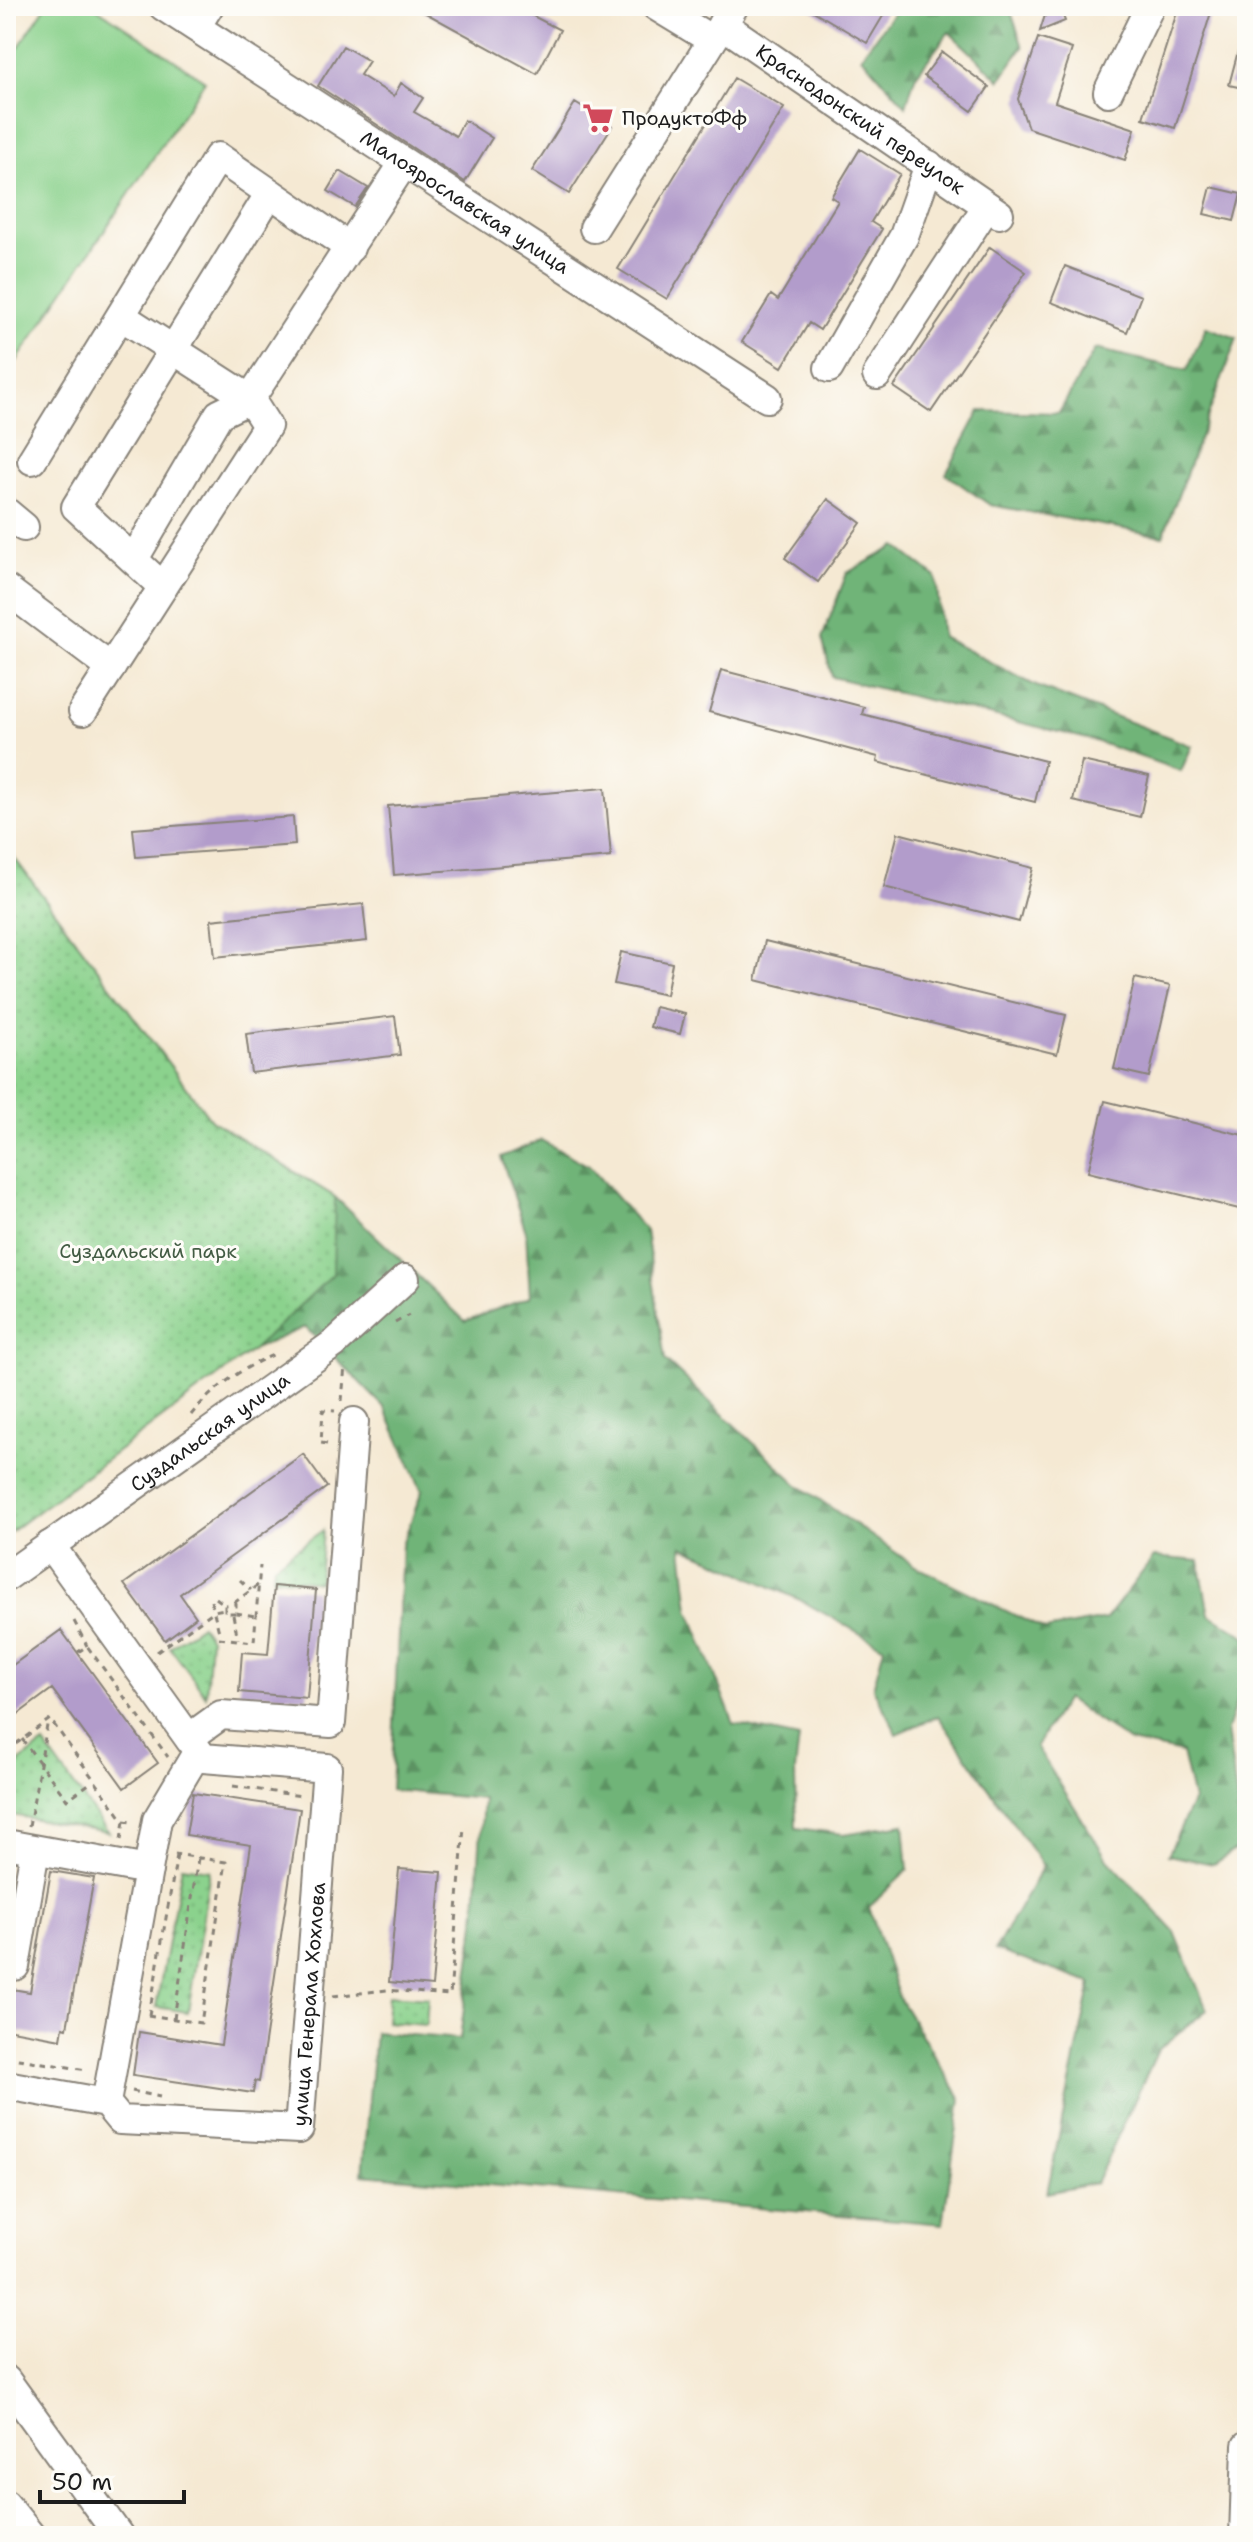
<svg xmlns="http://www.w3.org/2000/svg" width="1253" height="2542" font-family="'Shantell Sans',sans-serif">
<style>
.green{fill:#8bd28d;stroke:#547754;stroke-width:2}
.forest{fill:url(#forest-firs);stroke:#46684a;stroke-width:2}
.park{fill:url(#park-dots);stroke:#547754;stroke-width:2}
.building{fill:#b29ccb}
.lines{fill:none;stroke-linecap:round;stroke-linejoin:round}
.minor-casing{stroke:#888278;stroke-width:32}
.path{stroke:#888278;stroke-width:3;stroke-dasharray:6 6;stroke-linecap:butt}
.minor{stroke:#fff;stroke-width:28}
.labels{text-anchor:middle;stroke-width:6;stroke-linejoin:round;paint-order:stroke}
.poi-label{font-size:20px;fill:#1c1c1c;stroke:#fdfcf7;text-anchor:start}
.street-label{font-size:20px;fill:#1c1c1c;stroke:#fdfcf7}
.park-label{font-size:20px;fill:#435c44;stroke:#fdfcf7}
</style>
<defs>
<pattern id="forest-firs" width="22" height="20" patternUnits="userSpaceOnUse" patternTransform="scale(2)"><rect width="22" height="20" fill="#70b478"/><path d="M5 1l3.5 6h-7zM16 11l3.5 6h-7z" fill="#5b9262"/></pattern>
<pattern id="park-dots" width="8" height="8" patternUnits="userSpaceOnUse" patternTransform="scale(2)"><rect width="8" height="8" fill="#8bd28d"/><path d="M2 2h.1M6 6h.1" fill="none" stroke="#77b479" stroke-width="1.8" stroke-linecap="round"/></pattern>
</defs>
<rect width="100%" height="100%" fill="#fdfcf7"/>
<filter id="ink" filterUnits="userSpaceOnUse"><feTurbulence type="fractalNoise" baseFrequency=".0125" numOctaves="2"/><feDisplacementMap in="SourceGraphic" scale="16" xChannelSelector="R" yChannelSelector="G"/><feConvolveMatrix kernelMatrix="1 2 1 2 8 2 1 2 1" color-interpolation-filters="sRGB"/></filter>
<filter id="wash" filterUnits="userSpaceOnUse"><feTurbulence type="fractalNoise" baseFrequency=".006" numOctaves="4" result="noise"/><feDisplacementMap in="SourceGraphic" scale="32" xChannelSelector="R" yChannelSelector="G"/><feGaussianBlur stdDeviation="1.8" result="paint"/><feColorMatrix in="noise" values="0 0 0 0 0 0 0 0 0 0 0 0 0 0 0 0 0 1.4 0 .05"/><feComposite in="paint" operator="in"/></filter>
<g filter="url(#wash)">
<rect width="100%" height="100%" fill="#f5e9d3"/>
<path class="green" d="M46,6H94L205,81L6,377V66Z"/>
<path class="forest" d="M899,6H1009L1023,47L1000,80L949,32L915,77L906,106L861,56Z
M1206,327L1237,338L1163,536L990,505L946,474L980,411L1059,413L1095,349L1187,370Z
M896,546L936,577L942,637L1036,686L1192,746L1181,771L1092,740L832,677L822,638L847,573Z
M6,847L211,1120L335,1197L465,1321L530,1297L526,1232L501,1157L541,1140L589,1166L646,1231L665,1360L797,1484L915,1566L1045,1630L1106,1619L1154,1557L1199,1561L1209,1614L1247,1637V1671L1227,1730L1243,1845L1213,1864L1168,1855L1193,1800L1182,1753L1130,1742L1066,1699L1036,1746L1106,1857L1175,1932L1207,2010L1158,2050L1096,2183L1047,2193L1091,1983L995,1950L1043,1866L938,1716L897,1734L873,1688L884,1647L800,1600L682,1546L689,1609L734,1724L799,1738L795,1771L796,1828L844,1834L904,1824L908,1870L869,1907L899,1998L961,2099L943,2224L362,2174L375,2032L460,2039L475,1923L483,1799L391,1790L402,1545L422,1491L385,1408L305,1327L254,1349L6,1535Z"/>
<path class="park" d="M6,847L211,1120L335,1197L333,1274L254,1349L6,1535Z
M323,1530L319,1582L273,1577L274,1565Z
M201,1625L210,1638L206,1696L170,1647Z
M44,1744L108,1832L6,1814V1771Z
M182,1866L210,1870L188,2012L156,2007Z
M388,1995L428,1998L426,2025L386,2022Z"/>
<g id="blocks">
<path class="building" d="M413,6H514L560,30L537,74Z
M805,6H889L867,43Z
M1048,6H1059L1065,21L1040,31Z
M1179,6H1213L1175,128L1143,118Z
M1242,36H1247V89L1229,85Z
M1038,38L1072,49L1055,102L1135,129L1125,160L1028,128L1018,99Z
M343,46L369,61L360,75L394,96L401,83L423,98L414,112L456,136L464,120L492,138L465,182L318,86Z
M942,52L989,87L972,111L924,76Z
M734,78L784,108L667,299L618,269Z
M575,103L612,126L569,194L532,171Z
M860,149L900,174L871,222L882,229L820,330L809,323L782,367L742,342L771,295L778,300L838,201L831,197Z
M340,171L368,188L355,207L328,191Z
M1211,187L1241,194L1234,221L1204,214Z
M990,247L1026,272L931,412L894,387Z
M1065,266L1141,296L1127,332L1051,302Z
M828,499L861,523L818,582L785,558Z
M721,670L864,707L862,714L1045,761L1035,802L877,762L878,757L709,712Z
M1082,761L1149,776L1140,817L1073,801Z
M605,788L611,857L394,875L388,806Z
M293,817L295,845L136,857L133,829Z
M898,833L1033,868L1019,922L884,887Z
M363,904L367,941L215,957L211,920Z
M765,941L1066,1015L1057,1054L756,980Z
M621,952L672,963L666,995L614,984Z
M1135,978L1170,986L1149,1077L1114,1069Z
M655,1007L685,1014L680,1034L650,1027Z
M395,1016L400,1055L251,1073L246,1034Z
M1105,1101L1247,1136V1211L1088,1172Z
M303,1454L327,1487L180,1594L196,1617L165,1640L124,1584Z
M274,1586L316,1590L307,1698L239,1692L242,1652L268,1654Z
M61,1630L158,1763L124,1788L52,1689L6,1723V1670Z
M193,1793L300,1809L259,2082L255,2081L253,2093L133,2075L139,2032L221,2045L251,1845L186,1835Z
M399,1869L442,1872L432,1986L389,1982Z
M51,1871L94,1878L67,2028L63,2027L61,2039L6,2029V1988L30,1992Z"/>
</g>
</g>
<g filter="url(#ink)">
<use href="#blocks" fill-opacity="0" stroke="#888278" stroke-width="2"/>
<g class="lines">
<defs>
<g id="minor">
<path id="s1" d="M163,6L767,398"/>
<path d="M656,6L712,40"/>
<path id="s2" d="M722,24L999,214"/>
<path d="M196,27L209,6"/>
<path d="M1108,92L1150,6"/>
<path d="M594,228L734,6"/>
<path d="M121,316L250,399"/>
<path d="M829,368L904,236L929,165"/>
<path d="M877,375L987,206"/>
<path d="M32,460L218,157L350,248"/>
<path d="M6,512L24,527"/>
<path d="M134,559L219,414L250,399"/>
<path d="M163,587L76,507L270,193"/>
<path d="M6,589L111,668"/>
<path d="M83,711L267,426L250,399L404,163"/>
<path id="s3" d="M6,1577L335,1343L405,1279"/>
<path d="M189,1738L221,1715L331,1723L354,1422"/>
<path d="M6,1844L148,1870"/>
<path d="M6,1965L15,1966L35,1850"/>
<path id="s4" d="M6,2085L106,2103L120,2120L299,2129L327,1768L203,1758L50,1545"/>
<path d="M106,2103L157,1820L198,1751"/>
<path d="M6,2380L119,2536"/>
<path d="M6,2505L31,2536"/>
<path d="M1244,2536L1247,2446"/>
</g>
</defs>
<use href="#minor" class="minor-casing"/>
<path class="path" d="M395,1323L409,1315
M342,1401L345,1365
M191,1415C211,1389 248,1364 278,1353
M327,1444L321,1443L323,1410L335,1411
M240,1580L251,1590
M216,1598L225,1605V1613H236V1604L225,1605
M211,1601L219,1632
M234,1603L259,1584
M236,1613L256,1616
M233,1615L238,1639
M74,1621L87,1646
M219,1638L254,1642L260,1566
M78,1652L87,1646L168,1757
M157,1652L214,1611L224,1609
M22,1739L67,1800L93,1781
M6,1751L50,1719L124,1821L132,1822
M233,1786L301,1796
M29,1826L48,1720
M121,1840L124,1821
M333,1996L387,1990L450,1995L464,1827
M148,2015L201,2023L226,1862L175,1854
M149,2015L177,1855
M174,2019L198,1858
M6,2057L87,2070
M132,2091L160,2097"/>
<use href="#minor" class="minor"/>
</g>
</g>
<defs>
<symbol id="supermarket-bare" viewBox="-9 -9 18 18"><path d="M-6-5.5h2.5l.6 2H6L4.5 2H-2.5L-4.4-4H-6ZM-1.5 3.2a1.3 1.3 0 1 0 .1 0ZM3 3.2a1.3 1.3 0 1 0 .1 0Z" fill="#d1495b" stroke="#fdfcf7" stroke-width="2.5" paint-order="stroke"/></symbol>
</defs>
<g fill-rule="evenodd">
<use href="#supermarket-bare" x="576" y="96" width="44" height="44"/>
</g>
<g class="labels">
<g class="poi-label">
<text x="622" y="125">ПродуктоФф</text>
</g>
<g class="street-label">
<text dy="7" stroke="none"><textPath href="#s2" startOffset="168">Краснодонский переулок</textPath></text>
<text dy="7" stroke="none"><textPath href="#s1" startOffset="360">Малоярославская улица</textPath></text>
<text dy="7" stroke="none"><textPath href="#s3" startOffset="250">Суздальская улица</textPath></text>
<text dy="7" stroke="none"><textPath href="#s4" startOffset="428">улица Генерала Хохлова</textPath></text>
</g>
<g class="park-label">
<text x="148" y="1258">Суздальский парк</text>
</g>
</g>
<rect width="1253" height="2542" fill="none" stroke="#fdfcf7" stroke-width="32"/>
<path d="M40 2490v12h144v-12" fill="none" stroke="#1c1c1c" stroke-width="4"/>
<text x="52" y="2490" font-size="24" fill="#1c1c1c" stroke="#fdfcf7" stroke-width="6" paint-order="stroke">50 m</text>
</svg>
